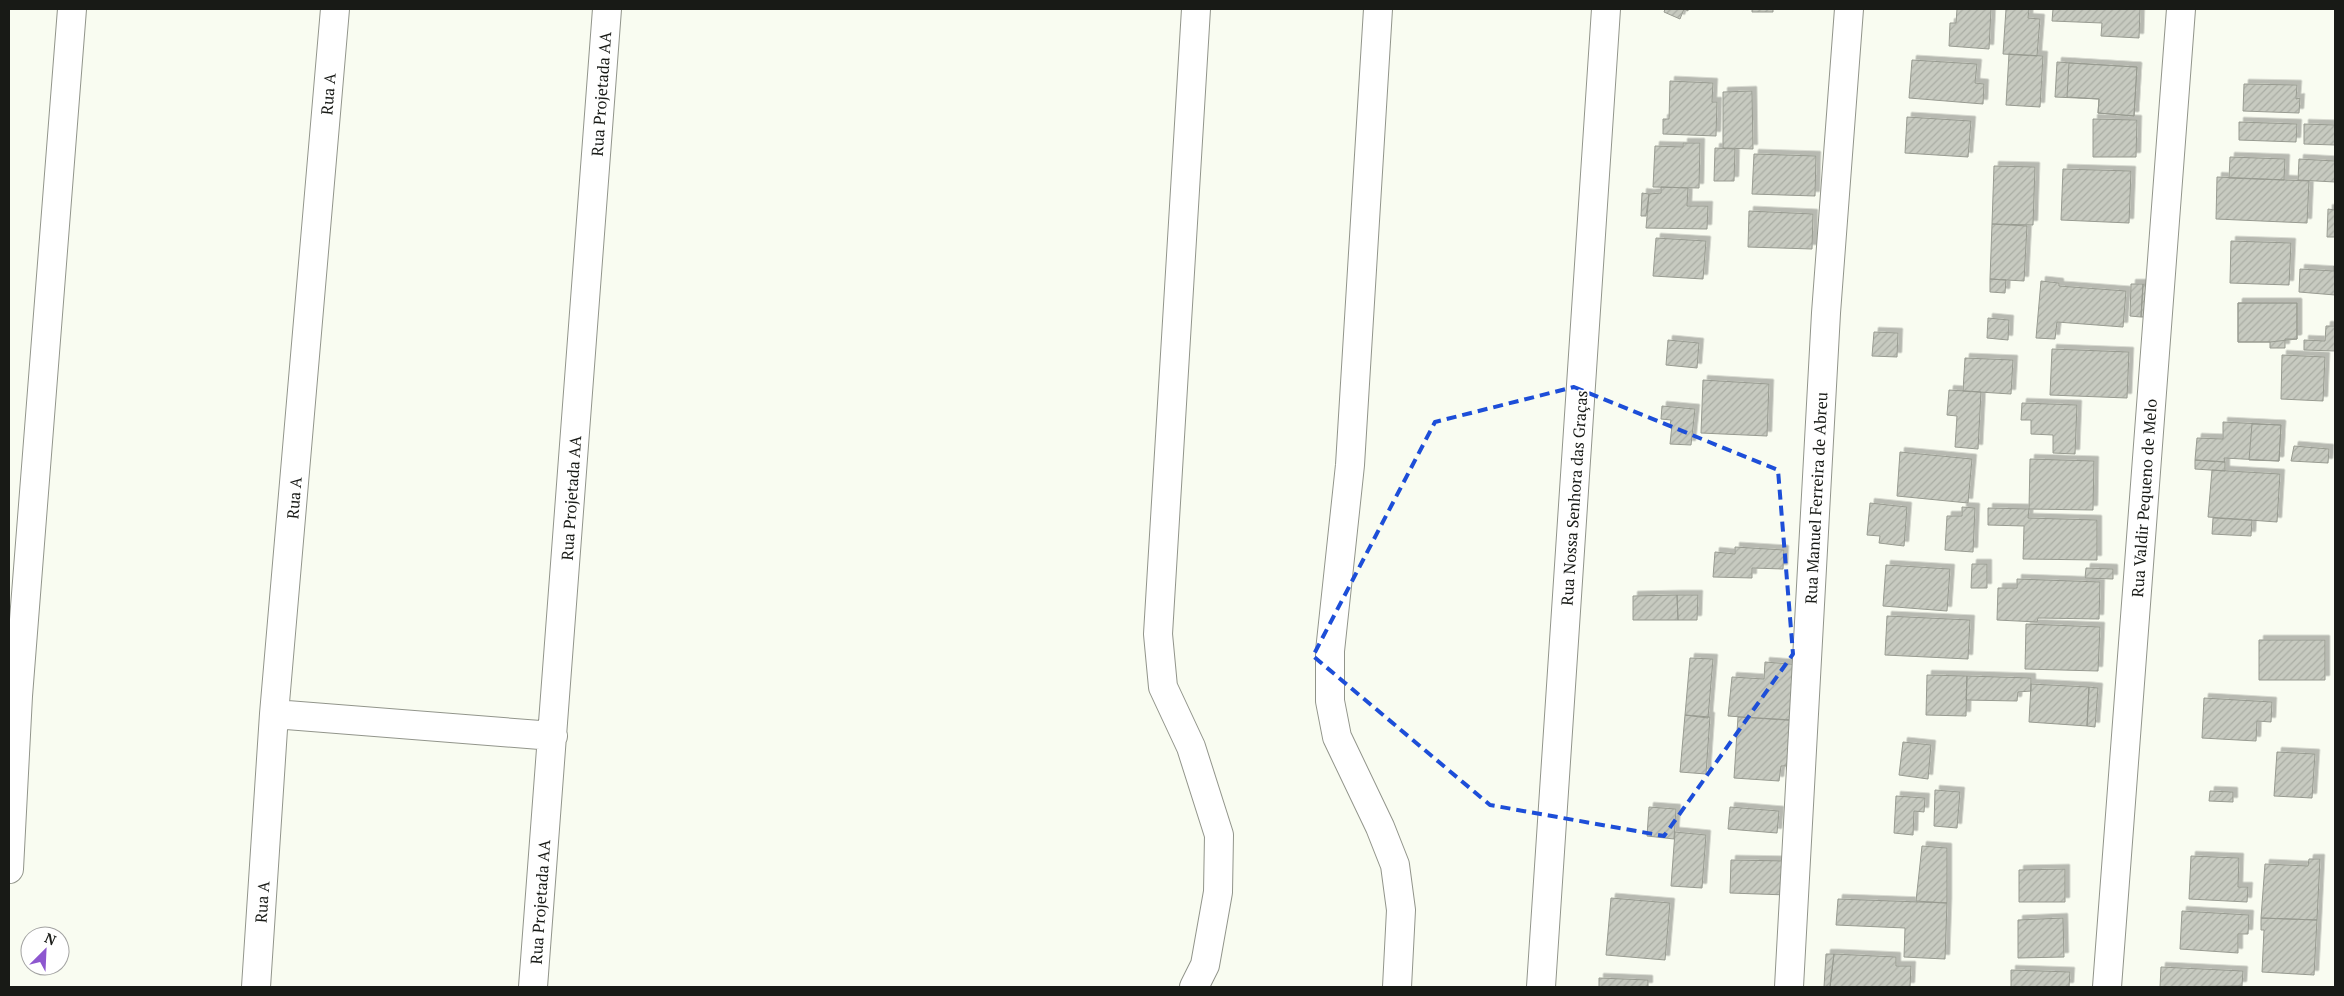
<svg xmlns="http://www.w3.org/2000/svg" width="2344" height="996" font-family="'PT Serif',serif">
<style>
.building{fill:url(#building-hatch);stroke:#989b91;filter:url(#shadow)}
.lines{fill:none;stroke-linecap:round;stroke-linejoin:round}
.minor-casing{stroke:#92958b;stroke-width:30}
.minor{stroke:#fff;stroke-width:28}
.marked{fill:none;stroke:#1d4ed8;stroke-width:4;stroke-dasharray:10 6;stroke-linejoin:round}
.labels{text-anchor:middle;stroke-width:4;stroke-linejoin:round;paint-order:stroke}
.street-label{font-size:16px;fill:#181a16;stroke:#fff}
</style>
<defs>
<pattern id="building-hatch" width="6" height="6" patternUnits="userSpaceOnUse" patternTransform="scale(1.25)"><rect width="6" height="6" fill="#c7cac0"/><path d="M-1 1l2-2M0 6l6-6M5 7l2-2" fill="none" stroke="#aaada4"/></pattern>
<filter id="shadow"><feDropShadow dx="4.5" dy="-4.5" stdDeviation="0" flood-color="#0004"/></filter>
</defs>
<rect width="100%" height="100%" fill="#f9fcf1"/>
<path class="building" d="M1665,9H1688V11L1684,9L1680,19L1664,12Z
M1752,9H1773V12H1752Z
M1957,9H1991L1989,49L1949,46L1950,23H1956Z
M2006,9H2029L2028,18L2040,19L2037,56L2003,54Z
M2053,9H2140L2139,38L2101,36L2102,23L2052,21Z
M2009,54L2043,56L2040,107L2006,105Z
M1912,60L1977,64L1975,83L1984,84L1983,104L1909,98Z
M2057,62L2137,67L2134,116L2098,113L2099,99L2055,97Z
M2069,63L2137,67L2134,116L2098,113L2099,99L2067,97Z
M1670,81L1713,83L1712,102H1717L1716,136L1663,134V119H1669Z
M2244,84L2297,85L2296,99L2300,98L2299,113L2243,111Z
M1752,91L1753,149L1723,148V92Z
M1907,117L1971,121L1968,157L1905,153Z
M2093,119L2137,120L2136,157H2093Z
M2239,122L2297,124L2296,142L2239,140Z
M2304,124L2335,125V145L2304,144Z
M1683,143H1700L1699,188L1653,187L1655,146L1683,147Z
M1715,148L1735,149L1734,181H1714Z
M1754,154L1816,156L1815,196L1752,194Z
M2230,157L2285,159L2284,180L2229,178Z
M2299,159L2335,161V182L2298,180Z
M1994,166L2035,167L2033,225L1992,224Z
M2063,169L2131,171L2129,223L2061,220Z
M2217,177L2309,181L2307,223L2216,219Z
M1661,187L1688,188L1687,206H1708L1707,229L1646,228L1649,194L1661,193Z
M1642,193L1649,194L1646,216H1641Z
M2328,209L2335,210V237H2327Z
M1749,211L1813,214L1812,249L1748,247Z
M1992,224L2027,226L2024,281L1990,279Z
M1656,238L1706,241L1703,279L1653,276Z
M2231,241L2291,243L2289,285L2230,283Z
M2334,266L2335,295L2299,292L2300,269L2334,271Z
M1990,279L2006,280L2005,293L1990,292Z
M2041,281L2059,283V286L2126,291L2123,327L2057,322L2055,339L2036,338Z
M2131,284H2143L2141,317L2130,316Z
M2143,284H2154L2153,317H2141Z
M2238,303H2297V339L2270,342H2238Z
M2238,303H2297V339H2285V348H2270V342H2238Z
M1988,318L2009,320L2008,340L1987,338Z
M2326,326H2335V351L2304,350V340L2325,341Z
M1874,332L1898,333L1897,357L1872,356Z
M1668,340L1699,343L1697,368L1666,365Z
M2052,349L2129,352L2127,398L2050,395Z
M2282,355L2325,357L2323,401L2281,399Z
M1965,358L2013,360L2011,394L1963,391Z
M1703,380L1769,384L1767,436L1701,433Z
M1949,390L1981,392L1978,449L1955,447L1957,416L1947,415Z
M2022,403L2077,405L2075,454L2053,453V435L2031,434V420H2021Z
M1662,406L1695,409L1691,445L1670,444L1672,425H1670L1671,420L1661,419Z
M2223,422L2281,425L2279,461L2224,458L2225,462L2195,460L2197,438L2223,439Z
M2252,424L2281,425L2279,461L2249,460Z
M2294,446L2329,449L2328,463L2291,461Z
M1900,452L1972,459L1968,503L1897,496Z
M2030,459L2094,461L2093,510L2029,509Z
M2195,460L2225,462V471L2195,469Z
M2212,470L2280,474L2277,522L2208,517Z
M1870,503L1907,507L1904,546L1879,543L1880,536L1867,535Z
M1962,507L1975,508L1973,552L1945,550L1947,516H1962Z
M1988,508L2029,509L2028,518L2097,520V560L2023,559L2024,526L1988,525Z
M2213,518L2252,520L2251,536L2212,534Z
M1735,547L1784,550L1783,569L1752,568V578L1713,577L1715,552L1735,554Z
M1972,564H1987V588H1971Z
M1886,565L1950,569L1947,611L1883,606Z
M2086,568L2113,569V579L2085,578Z
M2017,579L2100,582L2099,619L2038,618L2037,622L1997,620L1998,588H2017Z
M1677,595H1698L1697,620H1678Z
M1677,595L1678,620H1633V596Z
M1887,616L1970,620L1968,659L1885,655Z
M2026,624L2100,627L2098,671L2025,669Z
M2259,640H2325V680H2259Z
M1690,658L1713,659L1708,718L1685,715Z
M1765,662L1802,665L1799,721L1728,716L1732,677L1764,679Z
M1927,675L1967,676L1966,716L1926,715Z
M1967,676L2031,678V691L2018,692L2017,701L1966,700Z
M2031,684L2089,687L2087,726L2029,722Z
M2089,687L2098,688L2095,727L2087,726Z
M2204,698L2272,702L2271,722L2257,721L2256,741L2202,738Z
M1685,715L1710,717L1706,774L1680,772Z
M1738,717L1794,720L1791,766H1781L1779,781L1734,778Z
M1903,742L1931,745L1928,779L1899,775Z
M2277,752L2315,754L2312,798L2274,796Z
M1935,790L1960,792L1957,828L1934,826Z
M2210,791L2233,792V802L2209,801Z
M1896,796L1925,798L1924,812L1914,811L1913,835L1894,833Z
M1649,807L1676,809L1674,839L1647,836Z
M1730,807L1779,811L1777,833L1728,829Z
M1675,832L1706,835L1702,888L1671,886Z
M1922,846L1947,848V903L1916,901Z
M2191,856L2239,858L2238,887H2248L2247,902L2189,899Z
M2309,859H2320L2317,920L2261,918L2265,864L2308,866Z
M1731,860L1788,861L1787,895L1730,893Z
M2065,869V902H2019V870Z
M1611,898L1670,903L1665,960L1606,955Z
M1838,899L1947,903L1945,959L1904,957L1905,928L1836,925Z
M2182,911L2249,915L2248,934H2238V953L2180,949Z
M2063,918L2064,957L2018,958V920Z
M2261,918L2317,920L2314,975L2262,972L2264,930H2261Z
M1826,954H1834L1830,987H1824Z
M1834,954L1896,957V966H1911L1910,987H1830Z
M2161,967L2243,971L2242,986L2160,987Z
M2011,970L2070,972L2069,987H2011Z
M1599,978L1648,980V987H1599Z"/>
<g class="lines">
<defs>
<path id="minor" d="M1378,9L1350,465L1330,651V701L1337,737L1380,827L1395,865L1401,910L1397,987
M274,714L553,736
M9,869L18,696L72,9
M256,987L274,714L335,9
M533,987L607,9
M1194,987L1205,965L1218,892L1219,835L1191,747L1163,687L1158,634L1196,9
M1541,987L1606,9
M1789,987L1826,313L1849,9
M2107,987L2181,9"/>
</defs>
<use href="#minor" class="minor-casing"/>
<use href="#minor" class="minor"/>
</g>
<path class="marked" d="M1574,387L1778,470L1793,654L1664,836L1490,805L1313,656L1435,422Z"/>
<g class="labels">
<g class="street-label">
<text transform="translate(328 94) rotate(-85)" y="6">Rua A</text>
<text transform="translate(601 94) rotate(-86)" y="6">Rua Projetada AA</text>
<text transform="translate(294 498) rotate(-85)" y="6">Rua A</text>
<text transform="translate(571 498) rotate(-86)" y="6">Rua Projetada AA</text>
<text transform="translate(1574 498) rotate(-86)" y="6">Rua Nossa Senhora das Graças</text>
<text transform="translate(1816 498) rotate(-87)" y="6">Rua Manuel Ferreira de Abreu</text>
<text transform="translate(2144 498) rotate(-86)" y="6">Rua Valdir Pequeno de Melo</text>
<text transform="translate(262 902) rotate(-86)" y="6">Rua A</text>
<text transform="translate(540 902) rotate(-86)" y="6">Rua Projetada AA</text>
</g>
</g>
<rect width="2344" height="996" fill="none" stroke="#181a16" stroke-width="20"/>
<g transform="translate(45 951) rotate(24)"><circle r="24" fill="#ffffff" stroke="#a3a3a2"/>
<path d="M0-4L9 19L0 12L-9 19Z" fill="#8d57cf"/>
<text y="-8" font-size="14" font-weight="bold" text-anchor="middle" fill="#181a16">N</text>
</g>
</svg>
